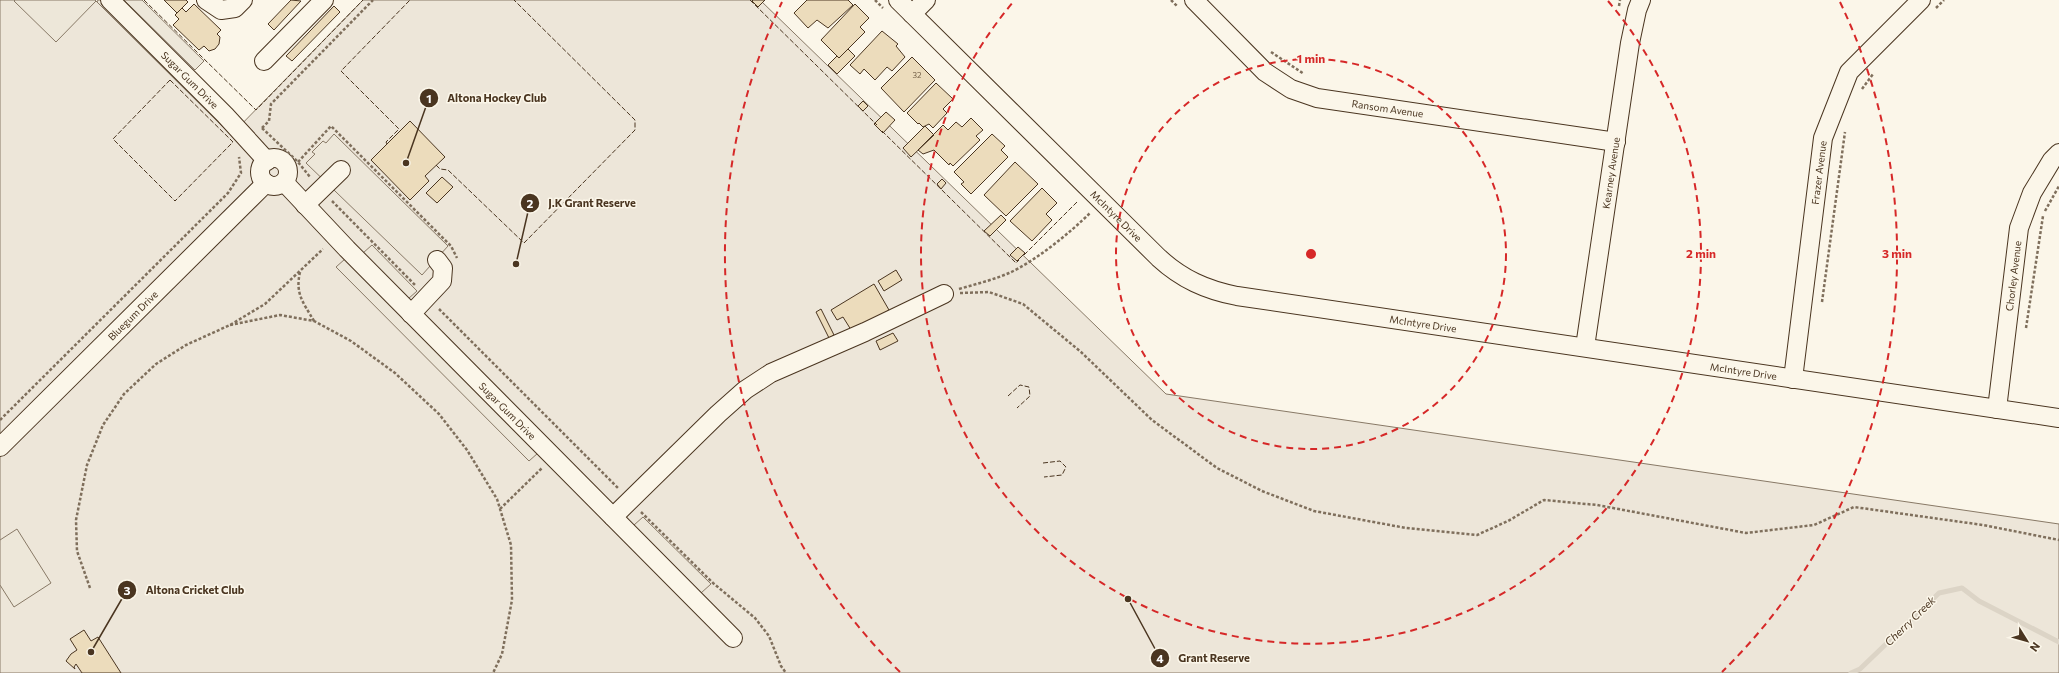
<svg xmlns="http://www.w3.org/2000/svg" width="2059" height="673" font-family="Commissioner,sans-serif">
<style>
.green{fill:#ede6d9;stroke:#887966}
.parking{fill:#ede7d9;stroke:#887966}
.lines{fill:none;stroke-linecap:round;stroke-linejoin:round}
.stream{stroke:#dcd4c6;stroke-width:5}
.building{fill:#ecdcbc;stroke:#4a3520}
.minor-casing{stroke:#4a3520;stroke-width:20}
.path{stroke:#7f6f5c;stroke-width:2.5;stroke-dasharray:3 2;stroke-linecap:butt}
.minor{stroke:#fbf6e9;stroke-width:18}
.fence{stroke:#4a3520;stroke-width:1;stroke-dasharray:5 2;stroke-linecap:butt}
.ring{fill:none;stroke:#d62828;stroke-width:2;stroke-dasharray:7 5}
.labels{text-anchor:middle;stroke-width:3;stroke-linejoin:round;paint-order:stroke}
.number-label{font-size:8px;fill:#725f47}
.street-label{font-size:10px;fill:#4a3520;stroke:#fbf6e9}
.water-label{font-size:11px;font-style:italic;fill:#4a3520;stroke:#fbf6e9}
.centre{fill:#d62828;stroke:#fbf6e9;stroke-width:2}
.ring-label{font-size:12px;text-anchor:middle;font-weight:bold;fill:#d62828;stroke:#fbf6e9;stroke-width:3;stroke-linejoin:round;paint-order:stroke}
.leader{fill:none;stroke:#4a3520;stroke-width:1.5}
.callout-dot{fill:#4a3520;stroke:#fbf6e9;stroke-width:1.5}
.mark-label{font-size:12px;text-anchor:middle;font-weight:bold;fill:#fff}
.callout-label{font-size:11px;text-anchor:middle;font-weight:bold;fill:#4a3520;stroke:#fbf6e9;stroke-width:3;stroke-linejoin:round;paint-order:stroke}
</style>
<rect width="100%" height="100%" fill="#fbf6e9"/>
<path class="green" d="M0,0H95L231,135L363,0H760L1166,394L2059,524V673H0Z"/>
<path class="parking" d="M15,0H95L96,1L56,42L14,1Z
M98,0H103L236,139L97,2Z
M124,0H142L204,61L195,70Z
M334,134L448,246L422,275L306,163L315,154L312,152L323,141L326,143Z
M372,245L417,291L408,299L363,253Z
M345,259L538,453L529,461L336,267Z
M643,517L711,584L701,593L634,525Z
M17,529L51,583L14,607L0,585V540Z"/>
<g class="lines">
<path class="stream" d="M1851,673L1860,669L1939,593L1962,588L1979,601L2059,642"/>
</g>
<path class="building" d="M164,0H186L188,2L177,13Z
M291,0L301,1L274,30L268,24Z
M753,0H765L758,7L752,1Z
M807,0H848L853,5L828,28L817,20L808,28L794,13Z
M194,4L221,30L217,34L220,37L219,44L215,49L209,51L204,46L199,50L173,25L179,19L175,15L182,8L186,12Z
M855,4L869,18L860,27L865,32L839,58L821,40Z
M334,6L340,12L292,61L286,56Z
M882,31L898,44L896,46L905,57L892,71L887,67L875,80L864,69L860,74L850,65Z
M848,49L855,56L837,74L828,65L837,56L839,58Z
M912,57L935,80L904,112L881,88Z
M936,83L953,99L943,109L947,113L933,128L929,124L923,127L919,123L918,124L907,113Z
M863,101L868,106L863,111L858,106Z
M886,112L895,120L883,133L874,124Z
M971,118L983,130L976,136L980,140L953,166L950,163L949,165L934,150L923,154L918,150L943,125L948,130L956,122L962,127Z
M410,121L445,157L425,176L429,181L410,200L371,160Z
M925,126L934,135L911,157L903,148Z
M992,134L1005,146L1001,150L1008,157L971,194L961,184L964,182L954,172Z
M1015,162L1038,184L1006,216L984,195Z
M442,177L453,187L437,203L426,193Z
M942,179L946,183L941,189L937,184Z
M1042,188L1057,203L1046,214L1052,220L1032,241L1010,221Z
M1001,215L1006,220L990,236L984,231Z
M1018,247L1025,253L1017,261L1010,255Z
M896,270L902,280L884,291L878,281Z
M874,284L889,310L853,333L843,317L837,320L831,310Z
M821,309L834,335L829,338L816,312Z
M893,333L898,341L880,350L876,341Z
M84,630L91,641L98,637L121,673H82L76,664L74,667L75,669L66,661L71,654L77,650L70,639Z"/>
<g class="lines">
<defs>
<g id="minor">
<path id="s1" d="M110,0L225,115L267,161"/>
<path d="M206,0L221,10L235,8L243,0"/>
<path id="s2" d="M898,0L1159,258C1182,279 1206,290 1237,296L2059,418"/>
<path id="s3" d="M1194,0L1265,72L1291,89L1317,98L1616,142"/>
<path d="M912,14L926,0"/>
<path d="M264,61L324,0"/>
<circle cx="274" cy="172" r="14"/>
<path id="s4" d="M284,182L347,249L733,638"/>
<path d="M305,205L341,170"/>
<path d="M411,314L442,281L443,268L437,260"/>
<path id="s5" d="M1585,347L1630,43L1637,10L1641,0"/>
<path id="s6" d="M1793,379L1823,138L1849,72L1921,0"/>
<path id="s7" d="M1997,409L2019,228L2032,193L2052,160L2059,153"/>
<path id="s8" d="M0,447L266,183"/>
<path d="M613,517L718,414L745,390L771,373L865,332L944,294"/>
</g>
</defs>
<use href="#minor" class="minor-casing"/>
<path class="path" d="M875,0L883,8
M1171,0L1178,7
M1619,6L1620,0
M1936,8L1944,0
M1271,52L1304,74
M1862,89L1873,74
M262,128L298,162L310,177
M262,128L269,121L271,104L373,0
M298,162L331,126L451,246L457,258
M332,201L416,286
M2045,211L2059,186
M300,272C295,294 303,302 314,321
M959,289C976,284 993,280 1009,273C1034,262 1070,233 1090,213
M960,293L989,292L1023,304L1081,352L1152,420L1217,468L1262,491L1314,511L1406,528L1477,535L1508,521L1544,500L1597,505L1746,533L1814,525L1854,507L1983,525L2059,540
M1822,302L1845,132
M439,309L618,488
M230,325L280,315L314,321L351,341L395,373L439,414L467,450L497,499L511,545L512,600L502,654L493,673
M2026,328L2043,216
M0,420L228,193L241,173L239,157
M500,509L542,468
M641,512L713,583L755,618L769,636L781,666L786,673
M90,588L77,551L76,520L87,465L103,425L124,394L156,364L186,345L230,325L265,304L323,249"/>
<use href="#minor" class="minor"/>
<path class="fence" d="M144,0L256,110L363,0
M750,0L877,125
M170,80L233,142L175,201L113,139Z
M882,131L1016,263L1019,260
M387,144L386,142L399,129L341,71L410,0
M436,165L440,169L448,170L524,243L635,130V120L514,0
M1024,255L1077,202
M1008,396L1020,385L1029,387L1030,396L1017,408
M1043,463L1060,461L1066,467L1062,475L1044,477"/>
</g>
<g class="ring">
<circle cx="1311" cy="254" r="195"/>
<path d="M1608 1A390 390 0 1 1 1014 1"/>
<path d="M900 672A586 586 0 0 1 782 2M1840 2A586 586 0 0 1 1722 672"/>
</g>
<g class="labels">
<g class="number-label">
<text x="917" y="78">32</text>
</g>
<g class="street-label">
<text dy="4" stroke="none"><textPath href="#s1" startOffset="113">Sugar Gum Drive</textPath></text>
<text dy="4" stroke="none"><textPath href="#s3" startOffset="231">Ransom Avenue</textPath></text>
<text dy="4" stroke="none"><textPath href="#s5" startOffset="176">Kearney Avenue</textPath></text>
<text dy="4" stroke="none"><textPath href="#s6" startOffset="208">Frazer Avenue</textPath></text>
<text dy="4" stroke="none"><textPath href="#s2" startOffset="307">McIntyre Drive</textPath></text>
<text dy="4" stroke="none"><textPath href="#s7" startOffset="134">Chorley Avenue</textPath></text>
<text dy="4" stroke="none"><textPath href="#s8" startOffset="187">Bluegum Drive</textPath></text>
<text dy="4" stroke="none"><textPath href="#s2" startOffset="643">McIntyre Drive</textPath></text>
<text dy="4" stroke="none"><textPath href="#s2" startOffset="967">McIntyre Drive</textPath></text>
<text dy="4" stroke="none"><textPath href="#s4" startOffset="320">Sugar Gum Drive</textPath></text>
</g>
<g class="water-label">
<text transform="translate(1910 621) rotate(-44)" y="4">Cherry Creek</text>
</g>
</g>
<circle cx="1311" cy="254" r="6" class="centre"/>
<g class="ring-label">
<text x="1311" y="63">1 min</text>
<text x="1701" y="258">2 min</text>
<text x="1897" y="258">3 min</text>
</g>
<path class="leader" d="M406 163L429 98M516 264L530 203M91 652L127 590M1128 599L1160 658"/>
<g class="callout-dot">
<circle cx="406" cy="163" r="4"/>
<circle cx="516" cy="264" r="4"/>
<circle cx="91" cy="652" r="4"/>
<circle cx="1128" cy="599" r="4"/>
<circle cx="429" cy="98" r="10"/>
<circle cx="530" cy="203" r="10"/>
<circle cx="127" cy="590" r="10"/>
<circle cx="1160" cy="658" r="10"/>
</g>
<g class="mark-label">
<text x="429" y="103">1</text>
<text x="530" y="208">2</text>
<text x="127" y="595">3</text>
<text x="1160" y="663">4</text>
</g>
<g class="callout-label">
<text x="497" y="102">Altona Hockey Club</text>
<text x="592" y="207">J.K Grant Reserve</text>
<text x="195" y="594">Altona Cricket Club</text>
<text x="1214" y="662">Grant Reserve</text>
</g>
<g transform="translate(2027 641) rotate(127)" stroke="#fbf6e9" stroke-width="3" paint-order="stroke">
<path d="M0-3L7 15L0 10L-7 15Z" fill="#4a3520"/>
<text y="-6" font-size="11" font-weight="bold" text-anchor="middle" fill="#4a3520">N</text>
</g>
</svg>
